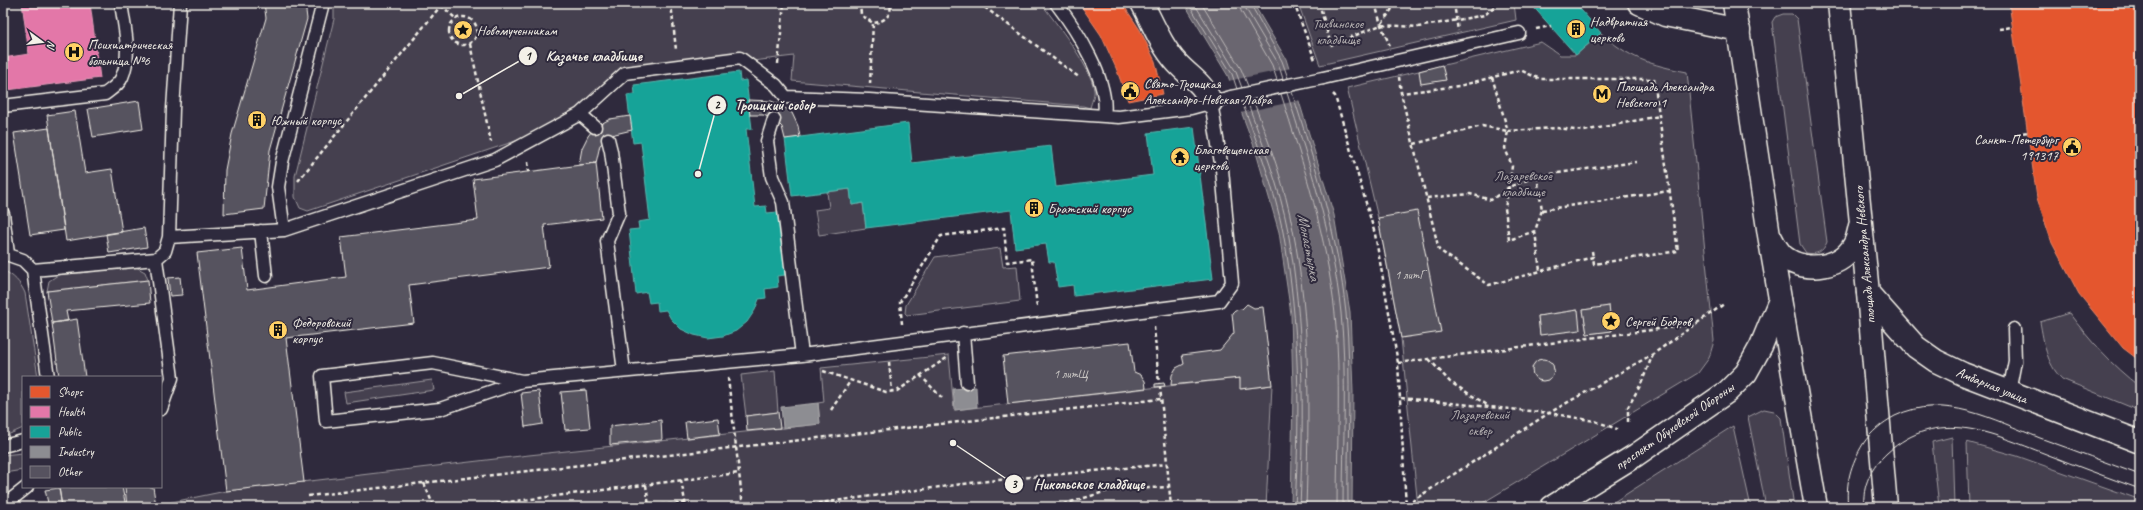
<svg xmlns="http://www.w3.org/2000/svg" width="2143" height="510" font-family="Caveat,sans-serif">
<style>
.green{fill:#454050;stroke:#9c989c;fill-rule:evenodd}
.water{fill:#6a6670;stroke:#a19ea0}
.pier{fill:#2f2a3d}
.shops{fill:#e4572e;stroke:#e98566}
.health{fill:#e377a8;stroke:#e89cbb}
.public{fill:#17a398;stroke:#59bab0}
.industry{fill:#8d8d92;stroke:#acabac}
.lines{fill:none;stroke-linecap:round;stroke-linejoin:round}
.shore{stroke:#bdb9b8;stroke-width:1}
.building{fill:#56525f;stroke:#f4f1e8}
.lane-casing{stroke:#f4f1e8;stroke-width:15}
.street-casing{stroke:#f4f1e8;stroke-width:25}
.secondary-casing{stroke:#f4f1e8;stroke-width:25}
.primary-casing{stroke:#f4f1e8;stroke-width:25}
.path{stroke:#f4f1e8;stroke-width:2.5;stroke-dasharray:4 3;stroke-linecap:butt}
.lane{stroke:#2f2a3d;stroke-width:12}
.street{stroke:#2f2a3d;stroke-width:22}
.secondary{stroke:#2f2a3d;stroke-width:22}
.primary{stroke:#2f2a3d;stroke-width:22}
.tram{stroke:#f4f1e8;stroke-width:1}
.lane-bridge-casing{stroke:#f4f1e8;stroke-width:15;stroke-linecap:butt}
.lane-bridge{stroke:#2f2a3d;stroke-width:12}
.labels{text-anchor:middle;stroke-width:4;stroke-linejoin:round;paint-order:stroke}
.number-label{font-size:12px;fill:#ccc9c6}
.poi-label{font-size:14px;fill:#f4f1e8;stroke:#2f2a3d;text-anchor:start}
.park-label{font-size:14px;fill:#b7b3b3;stroke:#2f2a3d}
.street-label{font-size:14px;fill:#f4f1e8;stroke:#2f2a3d}
.water-label{font-size:15px;font-style:italic;fill:#b6b2b2;stroke:#2f2a3d}
.leader{fill:none;stroke:#f4f1e8;stroke-width:1.5}
.callout-dot{fill:#f4f1e8;stroke:#2f2a3d;stroke-width:1.5}
.mark-label{font-size:12px;text-anchor:middle;font-weight:bold;fill:#111}
.callout-label{font-size:15px;text-anchor:middle;font-weight:bold;fill:#f4f1e8;stroke:#2f2a3d;stroke-width:4;stroke-linejoin:round;paint-order:stroke}
</style>
<rect width="100%" height="100%" fill="#2f2a3d"/>
<filter id="ink" filterUnits="userSpaceOnUse"><feTurbulence type="fractalNoise" baseFrequency=".025" numOctaves="2"/><feDisplacementMap in="SourceGraphic" scale="8" xChannelSelector="R" yChannelSelector="G"/><feConvolveMatrix kernelMatrix="1 2 1 2 8 2 1 2 1" color-interpolation-filters="sRGB"/></filter>
<g filter="url(#ink)">
<path class="green" d="M334,3H1041C1055,22 1091,66 1094,90C1095,95 1091,103 1090,108L1083,106L792,81L794,56L629,76L545,131L308,211L300,208L295,197V176L334,19Z
M1298,3H1514L1516,20L1320,65Z
M1783,14H1792L1797,19L1827,242C1823,252 1817,255 1806,253L1800,244L1772,22L1775,17Z
M1601,33C1628,58 1651,65 1687,72L1714,341L1709,358L1698,373L1476,507H1418L1401,338L1378,218L1347,88L1541,42L1560,55H1576ZM1609,306L1611,331L1587,334L1583,310ZM1577,310L1540,335L1538,316ZM1538,360H1546L1553,365V374L1548,380L1539,381L1533,375L1532,367Z
M850,189L852,205L863,203L866,228L819,235L815,210L829,208L827,192Z
M1000,248L1003,267L1017,266L1020,301L907,315L905,313L906,305L935,257Z
M136,267L145,272L148,280L47,291L49,281L58,275Z
M3,270C14,276 20,282 25,293L38,377H23V428L3,437Z
M2069,313C2091,342 2111,365 2140,387V411L2062,379C2046,363 2044,343 2040,322Z
M949,355L954,410L1240,378L1241,389L1272,385L1266,507H148L226,491L529,455L820,424L818,403L824,402L821,368Z
M775,371L778,412L746,416L741,375Z
M432,380L434,390L346,403L344,392Z
M1764,409L1774,411L1781,418L1794,507H1766L1748,417Z
M1733,426L1751,507H1606Z
M1952,437L1954,507H1939L1932,442Z
M1967,442L2017,456L2138,499V506L1969,507Z
M23,453V470L4,473L3,455Z"/>
<path class="water" d="M1184,3H1253L1286,59L1334,215L1350,312L1353,392L1352,507H1291L1293,389L1291,314L1279,232L1255,149L1228,76Z"/>
<path class="pier" d="M1291,68L1301,100L1240,113L1228,81Z"/>
<path class="shops" d="M1079,3H1122L1140,30L1155,61L1163,94L1128,101L1116,68L1101,35Z
M2009,3H2140V361L2123,348L2079,294L2052,243L2037,198Z"/>
<path class="health" d="M22,3H90L100,78L7,90L3,58L29,54Z"/>
<path class="public" d="M1530,3H1575L1601,33L1576,55Z
M739,72L740,81L746,80L752,129H746L755,207L766,206L767,213L778,212L785,275L777,276L778,287L765,289L766,298L759,299L755,310L747,322L736,331L723,336L708,338L694,335L681,329L671,319L666,310L658,311L657,302L649,303L647,292L636,294L629,230L639,229L638,222L650,220L641,142L633,143L627,95L635,94L634,85Z
M908,123L912,163L1051,146L1056,187L1153,175L1148,133L1194,127L1213,279L1074,296L1073,285L1058,287L1054,262H1049L1046,244L1015,248L1011,210L866,228L863,203L852,205L850,189L792,196L785,139Z"/>
<path class="industry" d="M976,387L977,407L955,410L953,389Z
M818,403L820,424L783,428L781,407Z"/>
<g class="lines">
<path class="shore" d="M1188,3L1232,74L1237,89
M1194,3L1236,72L1242,88
M1201,3L1241,69L1248,86
M1239,3L1241,11L1272,65L1277,80
M1245,3L1246,9L1278,63L1283,79
M1250,3L1282,61L1288,78
M1292,92C1315,164 1338,236 1346,313C1352,377 1347,442 1348,507
M1287,93C1310,165 1333,237 1341,313C1347,377 1343,443 1343,507
M1281,94C1304,166 1327,238 1335,314C1341,378 1337,443 1337,507
M1253,100C1269,142 1285,185 1293,230C1311,321 1309,414 1306,507
M1247,101C1262,142 1280,188 1288,231C1304,322 1304,415 1300,507
M1242,102C1258,144 1274,188 1283,232C1300,322 1300,416 1295,507"/>
</g>
<path class="building" d="M264,3H305L307,19L270,150L264,209L224,214L225,170L232,134L266,18Z
M1442,65L1446,80L1421,84L1419,71Z
M748,100L771,101L781,105L792,113L798,126L800,137L785,139L782,127L774,119L763,115H750Z
M139,101L143,129L93,137L88,109Z
M75,111L85,173L112,169L122,232L66,241L47,115Z
M630,116L632,130L615,134L600,145L596,163L579,165L582,148L588,136L595,127L610,119Z
M49,128L64,230L30,235L14,133Z
M596,163L602,218L544,225L549,267L409,285L414,323L286,338L304,482L226,491L197,253L242,248L247,290L346,277L341,237L478,220L473,179Z
M1417,211L1441,332L1401,338L1378,218Z
M144,228L147,247L109,253L106,234Z
M180,277L182,295L170,296L168,278Z
M148,280L150,303L66,311L68,321L52,323L47,291Z
M1247,304L1254,308L1263,307L1272,385L1240,389V378L1171,385L1172,375L1176,368L1184,364L1182,355L1220,350L1234,333L1232,313L1235,310L1242,309Z
M1609,306L1612,331L1587,334L1583,310Z
M1578,310L1580,330L1540,335L1538,316Z
M77,319L85,377H59L52,323Z
M1130,342L1134,372L1141,375L1145,381L1146,388L1008,404L1003,356Z
M1532 370a11 11 0 1 1 22 0a11 11 0 1 1-22 0Z
M1164,383L1165,386L1155,387V384Z
M586,390L590,428L565,430L561,392Z
M539,391L543,424L525,427L521,393Z
M778,412L780,428L747,431L746,416Z
M718,418L720,434L687,438L685,422Z
M661,420L662,440L610,445V426Z
M122,487L126,507H62L59,487Z
M125,487H153L156,506L127,507Z
M59,488L62,507H49L45,490Z"/>
<g class="lines">
<defs>
<path id="lane" d="M1056,3C1076,29 1110,81 1104,116
M1323,78L1519,33
M3,106L105,94C111,89 119,85 122,77C132,54 124,26 121,3
M580,114L595,127
M774,119L767,141L772,177L783,202L802,355
M608,139L611,151L619,213L607,241L624,371
M3,214L8,254
M284,230L278,187L282,162L323,3
M261,231L266,276
M169,237L284,230L495,160L580,114L625,73L740,58L776,85L786,97L869,100L1119,117L1191,108L1231,97
M3,253L23,260L33,270L48,377
M156,259L172,378L161,409
M33,270L156,259L165,251L169,237L173,109L180,3
M963,333L967,383
M522,381L433,363L322,376L326,421L440,409L522,381L802,355L1219,301L1232,283L1222,169L1211,102
M2009,392L2015,361L2014,329
M3,446L23,441
M3,506L27,487"/>
<path id="street" d="M1142,3C1152,22 1162,47 1177,63C1192,79 1201,81 1211,102
M1639,3L1665,15L1739,30"/>
<path id="secondary" d="M1868,293L1916,347L1936,361L1963,374L2140,442
M1552,507L1636,455L1727,392L1746,373L1761,346L1780,300"/>
<path id="primary" d="M1734,3L1769,235L1816,507
M1839,3L1868,293L1886,507
M1770,236C1774,244 1777,251 1784,257C1806,274 1845,268 1856,241C1858,236 1859,230 1860,226"/>
</defs>
<use href="#lane" class="lane-casing"/>
<use href="#street" class="street-casing"/>
<use href="#secondary" class="secondary-casing"/>
<use href="#primary" class="primary-casing"/>
<path class="path" d="M671,3L676,50
M860,3L861,15L873,23C884,22 893,15 890,3
M979,3L1080,78
M1294,3L1315,60
M1319,3L1331,45L1381,25
M1375,3L1381,25L1390,46
M1396,3L1381,25L1418,27L1485,15L1498,3
M1454,3L1458,31
M1576,4L1577,3
M441,5L456,19
M449 31a14 14 0 1 1 28 0a14 14 0 1 1-28 0Z
M1536,29L1551,26
M1999,29L2012,27
M470,44L491,142
M778,64L784,3
M1399,77L1401,93L1459,86L1520,70L1540,79H1654L1678,251L1594,264L1593,257L1489,285L1439,250L1401,93
M1492,77L1508,131L1556,128L1584,131L1659,116
M870,84L873,23
M1333,94L1335,96L1375,234L1398,363L1406,507
M2016,134L2028,132
M1414,144L1482,126L1508,131L1505,148L1512,166L1509,187L1491,200L1470,194L1426,198
M528,162L529,172
M1537,176L1542,210L1535,231L1509,240L1505,208L1509,187Z
M1537,176L1636,162
M298,181L443,3
M1542,210L1669,191
M1535,231L1540,271
M1592,251L1593,257
M902,324L900,302L941,236L1004,228L1007,262L1032,259L1037,308
M1154,327L1159,384
M1429,359L1450,382L1489,406
M889,362L892,391
M1398,363L1697,324
M823,371L886,392L897,391L948,357
M920,375L942,398
M728,378L743,507
M1160,386L1171,507
M1401,398L1549,413L1595,421L1617,429
M831,410L851,380
M1628,422V407L1641,384L1653,354
M681,480L686,507
M424,483L434,507
M646,485L649,506
M308,496L1161,399
M1275,503H1291
M1352,504L1387,505
M1406,505L1549,413L1653,354L1724,304
M469,507L738,473
M640,507L685,503
M790,507L978,482L1167,464
M1029,507L1064,504L1111,490L1169,487"/>
<use href="#lane" class="lane"/>
<use href="#street" class="street"/>
<use href="#secondary" class="secondary"/>
<use href="#primary" class="primary"/>
<path class="tram" d="M1848,507C1845,483 1851,464 1863,444C1871,432 1882,423 1895,416C1944,392 1994,420 2040,438C2074,450 2107,463 2140,475
M1864,507C1862,485 1871,468 1887,453C1938,407 1991,433 2046,454C2077,466 2109,478 2140,489"/>
<defs>
<path id="lane-bridge" d="M1231,97L1323,78"/>
</defs>
<use href="#lane-bridge" class="lane-bridge-casing"/>
<use href="#lane-bridge" class="lane-bridge"/>
</g>
</g>
<defs>
<symbol id="building-disc" viewBox="-11 -11 22 22"><circle r="9.5" fill="#ffd166" stroke="#2f2a3d"/><path d="M-4-6H4V6H1V3H-1V6H-4ZM-2.5-4.3h1.7v1.8h-1.7ZM.8-4.3h1.7v1.8H.8ZM-2.5-1h1.7V.8h-1.7ZM.8-1h1.7V.8H.8Z" fill="#111"/></symbol>
<symbol id="sight-disc" viewBox="-11 -11 22 22"><circle r="9.5" fill="#ffd166" stroke="#2f2a3d"/><path d="M0-6L1.8-2.2L6-1.7L2.9 1.2L3.7 5.4L0 3.3L-3.7 5.4L-2.9 1.2L-6-1.7L-1.8-2.2Z" fill="#111"/></symbol>
<symbol id="hospital-disc" viewBox="-11 -11 22 22"><circle r="9.5" fill="#ffd166" stroke="#2f2a3d"/><path d="M-5-5h3v3.5h4V-5h3V5h-3V1.5h-4V5h-3Z" fill="#111"/></symbol>
<symbol id="civic-disc" viewBox="-11 -11 22 22"><circle r="9.5" fill="#ffd166" stroke="#2f2a3d"/><path d="M-.6-6.5H3V-4.5H.6V-3L4-1V1h2V6H-6V1h2V-1L-.6-3ZM-1.2 2.5V6h2.4V2.5Z" fill="#111"/></symbol>
<symbol id="metro-disc" viewBox="-11 -11 22 22"><circle r="9.5" fill="#ffd166" stroke="#2f2a3d"/><path d="M-5.5 5V-5H-3L0 0L3-5H5.5V5H3V-.5L0 4L-3-.5V5Z" fill="#111"/></symbol>
<symbol id="temple-disc" viewBox="-11 -11 22 22"><circle r="9.5" fill="#ffd166" stroke="#2f2a3d"/><path d="M0-6L5-2H3V0L6.5 2.5H4V6H1.5V3h-3V6H-4V2.5H-6.5L-3 0V-2H-5Z" fill="#111"/></symbol>
</defs>
<g fill-rule="evenodd">
<use href="#building-disc" x="1565" y="18" width="22" height="22"/>
<use href="#sight-disc" x="452" y="19" width="22" height="22"/>
<use href="#hospital-disc" x="63" y="41" width="22" height="22"/>
<use href="#civic-disc" x="1119" y="80" width="22" height="22"/>
<use href="#metro-disc" x="1591" y="83" width="22" height="22"/>
<use href="#building-disc" x="246" y="109" width="22" height="22"/>
<use href="#civic-disc" x="2061" y="136" width="22" height="22"/>
<use href="#temple-disc" x="1169" y="146" width="22" height="22"/>
<use href="#building-disc" x="1023" y="197" width="22" height="22"/>
<use href="#sight-disc" x="1600" y="310" width="22" height="22"/>
<use href="#building-disc" x="267" y="319" width="22" height="22"/>
</g>
<g class="labels">
<g class="number-label">
<text x="1410" y="279">1 литГ</text>
<text x="1071" y="378">1 литЩ</text>
</g>
<g class="poi-label">
<text x="1590" y="26">Надвратная<tspan x="1590" dy="16">церковь</tspan></text>
<text x="477" y="35">Новомученникам</text>
<text x="88" y="49">Психиатрическая<tspan x="88" dy="16">больница №6</tspan></text>
<text x="1144" y="88">Свято-Троицкая<tspan x="1144" dy="16">Александро-Невская Лавра</tspan></text>
<text x="1616" y="91">Площадь Александра<tspan x="1616" dy="16">Невского 1</tspan></text>
<text x="271" y="125">Южный корпус</text>
<text x="2058" y="144" text-anchor="end">Санкт-Петербург<tspan x="2058" dy="16">191317</tspan></text>
<text x="1194" y="154">Благовещенская<tspan x="1194" dy="16">церковь</tspan></text>
<text x="1048" y="213">Братский корпус</text>
<text x="1625" y="326">Сергей Бодров</text>
<text x="292" y="327">Федоровский<tspan x="292" dy="16">корпус</tspan></text>
</g>
<g class="park-label">
<text x="1338" y="28">Тихвинское<tspan x="1338" dy="16">кладбище</tspan></text>
<text x="1523" y="180">Лазаревское<tspan x="1523" dy="16">кладбище</tspan></text>
<text x="1480" y="419">Лазаревский<tspan x="1480" dy="16">сквер</tspan></text>
</g>
<g class="street-label">
<text transform="translate(1864 255) rotate(-95)" y="5">площадь Александра Невского</text>
<text transform="translate(1992 385) rotate(22)" y="5">Амбарная улица</text>
<text transform="translate(1674 426) rotate(-35)" y="5">проспект Обуховской Обороны</text>
</g>
<g class="water-label">
<text transform="translate(1309 247) rotate(79)" y="5">Монастырка</text>
</g>
</g>
<path class="leader" d="M459 96L528 56M698 174L717 105M953 443L1014 484"/>
<g class="callout-dot">
<circle cx="459" cy="96" r="4"/>
<circle cx="698" cy="174" r="4"/>
<circle cx="953" cy="443" r="4"/>
<circle cx="528" cy="56" r="10"/>
<circle cx="717" cy="105" r="10"/>
<circle cx="1014" cy="484" r="10"/>
</g>
<g class="mark-label">
<text x="528" y="60">1</text>
<text x="717" y="109">2</text>
<text x="1014" y="488">3</text>
</g>
<g class="callout-label">
<text x="594" y="61">Казачье кладбище</text>
<text x="775" y="110">Троицкий собор</text>
<text x="1089" y="489">Никольское кладбище</text>
</g>
<rect width="2143" height="510" fill="none" stroke="#2f2a3d" stroke-width="16"/>
<rect x="8" y="8" width="2127" height="494" fill="none" stroke="#f4f1e8" stroke-width="1.5" filter="url(#ink)"/>
<rect x="22" y="376" width="140" height="112" fill="#2f2a3d" stroke="#7e7a81"/>
<rect x="30" y="386" width="20" height="12" fill="#e4572e" stroke="#7e7a81"/>
<text x="58" y="396" font-size="12" fill="#f4f1e8">Shops</text>
<rect x="30" y="406" width="20" height="12" fill="#e377a8" stroke="#7e7a81"/>
<text x="58" y="416" font-size="12" fill="#f4f1e8">Health</text>
<rect x="30" y="426" width="20" height="12" fill="#17a398" stroke="#7e7a81"/>
<text x="58" y="436" font-size="12" fill="#f4f1e8">Public</text>
<rect x="30" y="446" width="20" height="12" fill="#8d8d92" stroke="#7e7a81"/>
<text x="58" y="456" font-size="12" fill="#f4f1e8">Industry</text>
<rect x="30" y="466" width="20" height="12" fill="#56525f" stroke="#7e7a81"/>
<text x="58" y="476" font-size="12" fill="#f4f1e8">Other</text>
<g transform="translate(42 42) rotate(105)" stroke="#2f2a3d" stroke-width="3" paint-order="stroke">
<path d="M0-3L7 15L0 10L-7 15Z" fill="#f4f1e8"/>
<text y="-6" font-size="11" font-weight="bold" text-anchor="middle" fill="#f4f1e8">N</text>
</g>
</svg>
